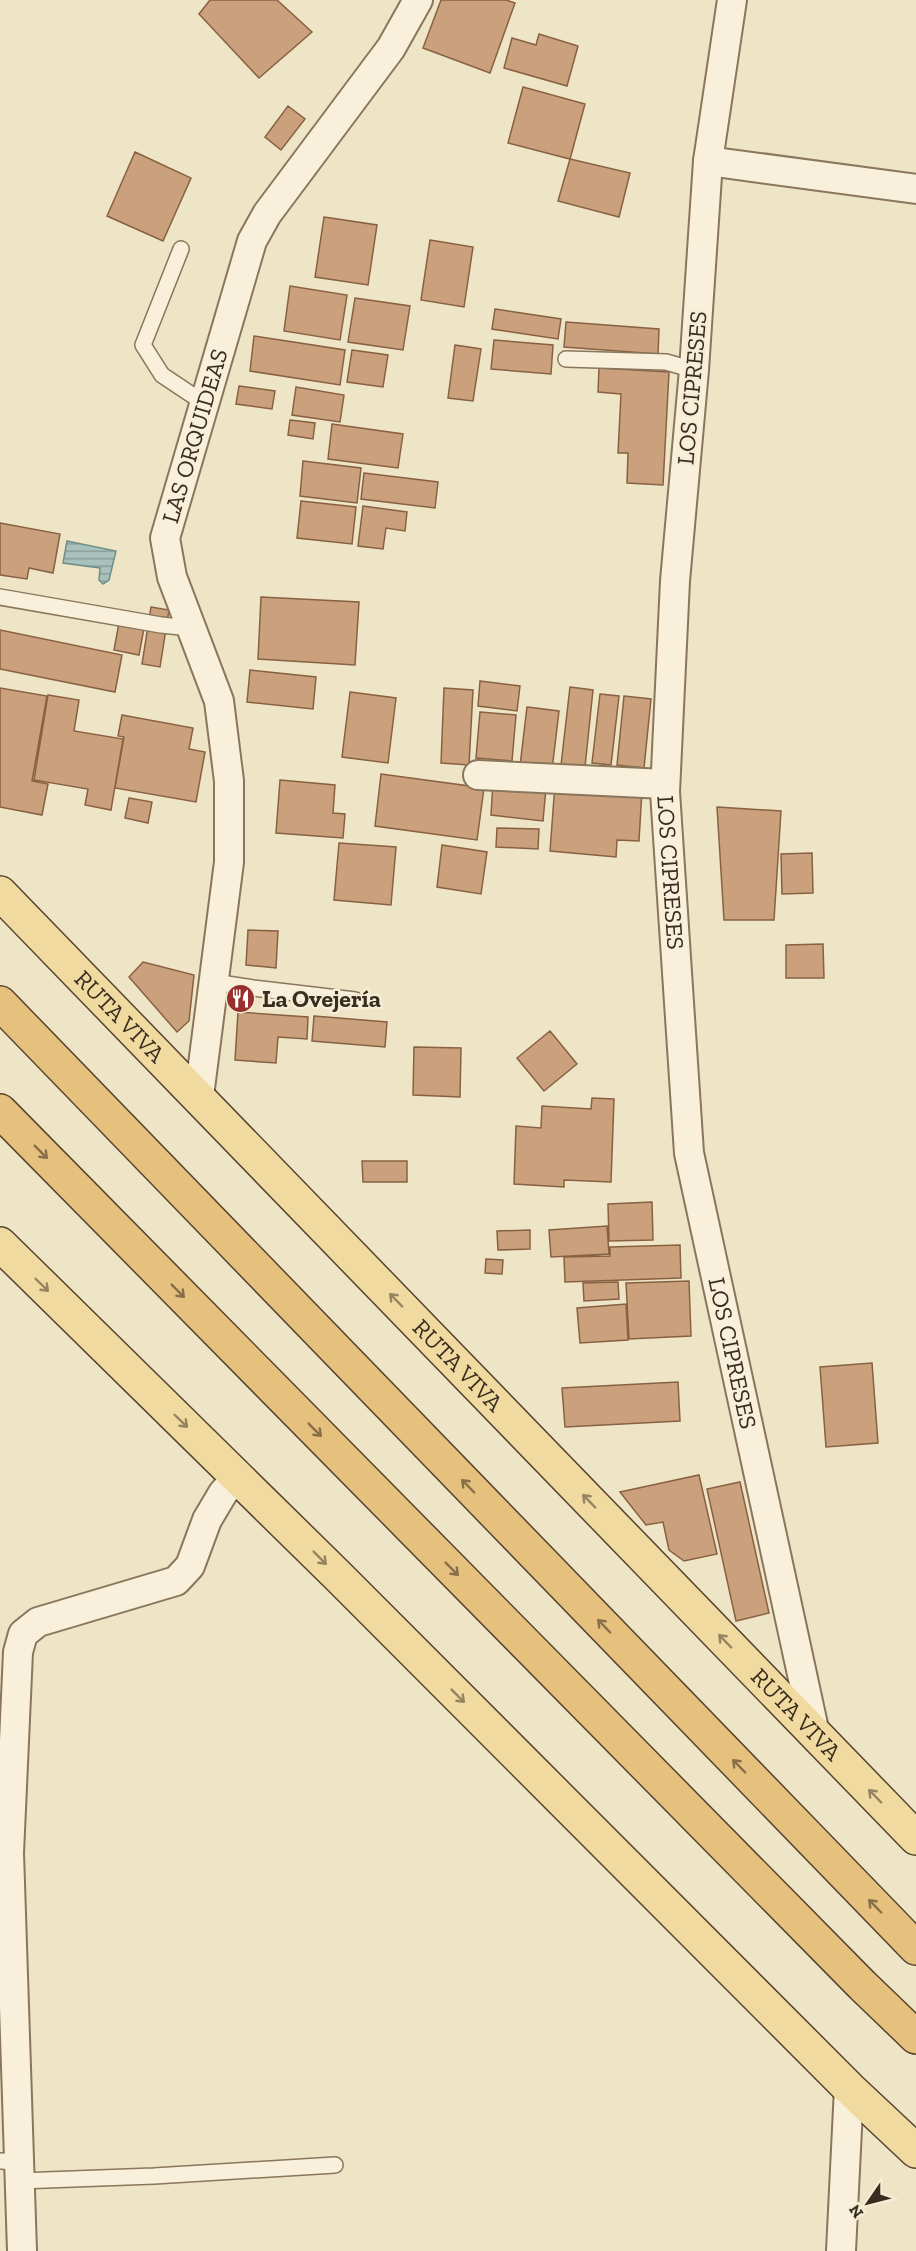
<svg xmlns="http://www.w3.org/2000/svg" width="916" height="2251" font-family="'Zilla Slab',serif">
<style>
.water{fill:url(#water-rules);stroke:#6e9089;stroke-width:1.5}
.building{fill:#cba17d;stroke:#886142;stroke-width:1.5}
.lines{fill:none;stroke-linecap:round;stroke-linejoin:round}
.service-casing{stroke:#89765c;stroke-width:18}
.minor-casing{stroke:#89765c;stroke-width:32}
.primary-casing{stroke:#574430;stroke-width:36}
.trunk-casing{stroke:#574430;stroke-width:36}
.service{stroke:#f8f0da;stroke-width:15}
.minor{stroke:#f8f0da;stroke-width:28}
.primary{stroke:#f0daa0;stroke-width:33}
.trunk{stroke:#e6c07d;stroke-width:33}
.oneway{stroke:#876f4a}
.oneway2{stroke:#948460}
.labels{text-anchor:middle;stroke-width:5;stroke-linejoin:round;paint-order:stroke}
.street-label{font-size:24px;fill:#392d20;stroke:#f5edd6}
.poi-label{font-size:24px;font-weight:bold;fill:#392d20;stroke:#f5edd6;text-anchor:start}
</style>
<defs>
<pattern id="water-rules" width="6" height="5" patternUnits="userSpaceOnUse" patternTransform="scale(1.5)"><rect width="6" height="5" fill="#a8c1bb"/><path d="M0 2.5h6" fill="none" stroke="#8a9d98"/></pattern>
</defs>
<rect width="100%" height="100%" fill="#eee4c6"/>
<path class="water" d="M67,541L116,551L109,580L103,584L99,580L100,568L63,563Z"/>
<path class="building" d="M210,0H277L312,32L259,78L199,14Z
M441,0H506L515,3L490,73L423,48Z
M539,34L578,46L567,86L504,68L512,38L536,45Z
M523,87L585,104L570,159L508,143Z
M288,106L305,119L281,150L265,137Z
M135,152L191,178L163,241L107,216Z
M570,159L630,173L619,217L558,201Z
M324,217L377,225L368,285L315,277Z
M430,240L473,247L464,307L421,300Z
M290,286L347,295L340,340L284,331Z
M355,298L410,306L403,350L348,342Z
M495,309L561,319L558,339L492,329Z
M566,322L659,329L658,354L564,347Z
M254,336L345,350L340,385L250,371Z
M494,340L553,345L551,374L491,369Z
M455,345L481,349L473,401L448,398Z
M352,350L388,355L383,387L347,382Z
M599,368L669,372L663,485L627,483L628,453H618L621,394L598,392Z
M239,386L275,391L272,409L236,404Z
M296,387L344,395L340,422L292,415Z
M290,420L315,423L313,439L288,435Z
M332,424L403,434L398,468L328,459Z
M303,461L361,468L357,503L300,496Z
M364,473L438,482L435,508L361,499Z
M301,501L356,507L352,544L297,538Z
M363,506L407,512L405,531L386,528L383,549L358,546Z
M0,523L60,534L53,573L29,568L27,579L0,575Z
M261,597L359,602L355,665L258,659Z
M151,607L169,610L160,667L142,664Z
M119,623L144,628L139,655L114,650Z
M0,630L122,655L115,692L0,669Z
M250,670L316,677L313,709L247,702Z
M480,681L520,686L517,711L478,706Z
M570,687L593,690L585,767L561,765Z
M0,688L47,696L32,781L48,784L42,815L0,807Z
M444,688L473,690L469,765L441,763Z
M350,692L396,698L388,763L342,757Z
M600,694L619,696L611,765L592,763Z
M48,695L79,700L74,731L123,739L111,810L85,805L88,789L34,780Z
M624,696L651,699L644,768L617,765Z
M527,707L559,711L552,770L520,766Z
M480,712L516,715L512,761L476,758Z
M122,715L193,728L189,749L205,752L196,802L115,788L124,737L118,736Z
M381,774L484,788L477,840L375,826Z
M280,780L335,785L333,813L345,814L343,838L276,833Z
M493,782L546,788L543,821L491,815Z
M555,784L642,790L639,841L617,840L616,857L550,851Z
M129,798L152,802L148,823L125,818Z
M717,807L781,811L774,920H724Z
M497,828L539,829L538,849L496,847Z
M339,843L396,847L391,905L334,900Z
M442,845L487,852L481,894L437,887Z
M812,853L813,893L782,894L781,854Z
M248,930L278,931L276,968L246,965Z
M823,944L824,978H786V945Z
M143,962L194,975L189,1021L177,1032L129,977Z
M238,1012L308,1017L307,1039L278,1037L276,1063L235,1060Z
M314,1016L387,1022L385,1047L312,1041Z
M550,1031L577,1064L544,1091L517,1058Z
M414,1047L461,1048L460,1097L413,1095Z
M592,1098L614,1099L611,1182L564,1180V1187L514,1184L516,1126L541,1128L542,1106L591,1109Z
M362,1161H407V1182H363Z
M652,1202L653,1240L609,1241L608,1204Z
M607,1226L609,1254L551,1257L549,1230Z
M530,1230V1249L498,1250L497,1231Z
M680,1245L681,1278L565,1282L564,1257L610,1256V1247Z
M486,1259L503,1260L502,1274L485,1273Z
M689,1281L691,1336L629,1339L626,1283Z
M618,1282L619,1299L584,1301L583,1283Z
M626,1304L628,1340L580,1343L577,1308Z
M872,1363L878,1443L826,1447L820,1367Z
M678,1382L680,1421L565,1427L562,1388Z
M699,1475L717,1554L684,1561L669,1550L663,1522L646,1525L620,1492Z
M740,1482L769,1613L736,1621L707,1489Z"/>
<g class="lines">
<defs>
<path id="service" d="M181,249L143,345L162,375L204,403
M566,359L666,362L694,370
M0,597L161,625L191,628
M214,982L253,988L355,1000
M0,2161L19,2162
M19,2181L154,2176L335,2165"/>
<g id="minor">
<path id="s1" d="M732,0L708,161L694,370L675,581L665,792L689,1153L815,1734"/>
<path d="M708,161L916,189"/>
<path d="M478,775L665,784"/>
<path id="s2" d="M199,1096L229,862V781L219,701L172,577L165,538L252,241L267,214L391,48L418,0"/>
<path d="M22,2251L9,1853L18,1652L23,1634L38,1622L176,1581L190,1566L207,1520L223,1493L237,1477"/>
<path d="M841,2251L849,2088"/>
</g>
<g id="primary">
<path id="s3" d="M0,893L916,1838"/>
<path d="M0,1244L339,1577L849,2088L916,2151"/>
</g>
<path id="trunk" d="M0,1003L916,1948
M0,1111L862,1985L916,2037"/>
</defs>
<use href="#service" class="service-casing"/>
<use href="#minor" class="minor-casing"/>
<use href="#primary" class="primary-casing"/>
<use href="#trunk" class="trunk-casing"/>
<use href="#service" class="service"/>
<use href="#minor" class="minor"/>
<use href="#primary" class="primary"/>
<use href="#trunk" class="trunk"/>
</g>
<defs><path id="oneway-shaft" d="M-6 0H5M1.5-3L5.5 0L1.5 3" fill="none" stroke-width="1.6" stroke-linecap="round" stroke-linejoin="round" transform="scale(1.5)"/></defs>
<g class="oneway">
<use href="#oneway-shaft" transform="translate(41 1152) rotate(45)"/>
<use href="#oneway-shaft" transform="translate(178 1291) rotate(45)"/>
<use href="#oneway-shaft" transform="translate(315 1430) rotate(45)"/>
<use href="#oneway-shaft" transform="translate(468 1486) rotate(-134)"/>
<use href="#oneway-shaft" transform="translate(452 1569) rotate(45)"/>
<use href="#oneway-shaft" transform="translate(604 1626) rotate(-134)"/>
<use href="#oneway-shaft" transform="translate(739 1766) rotate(-134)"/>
<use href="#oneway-shaft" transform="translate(875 1906) rotate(-134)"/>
</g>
<g class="oneway2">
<use href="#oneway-shaft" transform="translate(42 1285) rotate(44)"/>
<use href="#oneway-shaft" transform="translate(396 1300) rotate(-134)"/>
<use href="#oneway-shaft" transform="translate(181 1421) rotate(44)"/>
<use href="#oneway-shaft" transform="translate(589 1501) rotate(-134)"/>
<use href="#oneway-shaft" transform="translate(320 1558) rotate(45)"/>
<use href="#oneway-shaft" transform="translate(725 1641) rotate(-134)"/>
<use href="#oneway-shaft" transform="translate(458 1696) rotate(45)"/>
<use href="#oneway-shaft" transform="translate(875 1796) rotate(-134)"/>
</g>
<defs>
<symbol id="restaurant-disc" viewBox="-11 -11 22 22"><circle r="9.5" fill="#97302d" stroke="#f5edd6"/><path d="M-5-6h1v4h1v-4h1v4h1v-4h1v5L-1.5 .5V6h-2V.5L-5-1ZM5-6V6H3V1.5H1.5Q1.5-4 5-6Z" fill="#fff"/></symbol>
</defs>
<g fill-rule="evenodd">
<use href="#restaurant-disc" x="224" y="982" width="33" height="33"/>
</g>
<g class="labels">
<g class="street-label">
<text transform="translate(692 388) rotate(-85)" y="8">LOS CIPRESES</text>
<text dy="8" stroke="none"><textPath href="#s2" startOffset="676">LAS ORQUIDEAS</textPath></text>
<text dy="8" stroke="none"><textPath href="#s1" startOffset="876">LOS CIPRESES</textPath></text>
<text dy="8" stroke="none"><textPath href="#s3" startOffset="172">RUTA VIVA</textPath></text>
<text dy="8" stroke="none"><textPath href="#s1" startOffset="1362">LOS CIPRESES</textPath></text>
<text dy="8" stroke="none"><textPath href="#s3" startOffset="658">RUTA VIVA</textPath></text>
<text dy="8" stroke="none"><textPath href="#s3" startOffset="1144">RUTA VIVA</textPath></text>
</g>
<g class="poi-label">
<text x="262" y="1007">La Ovejería</text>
</g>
</g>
<g transform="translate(868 2203) rotate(235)" stroke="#f5edd6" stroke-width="4.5" paint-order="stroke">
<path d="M0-4.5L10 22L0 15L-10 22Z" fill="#392d20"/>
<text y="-9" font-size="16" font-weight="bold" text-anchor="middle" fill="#392d20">N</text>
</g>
</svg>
